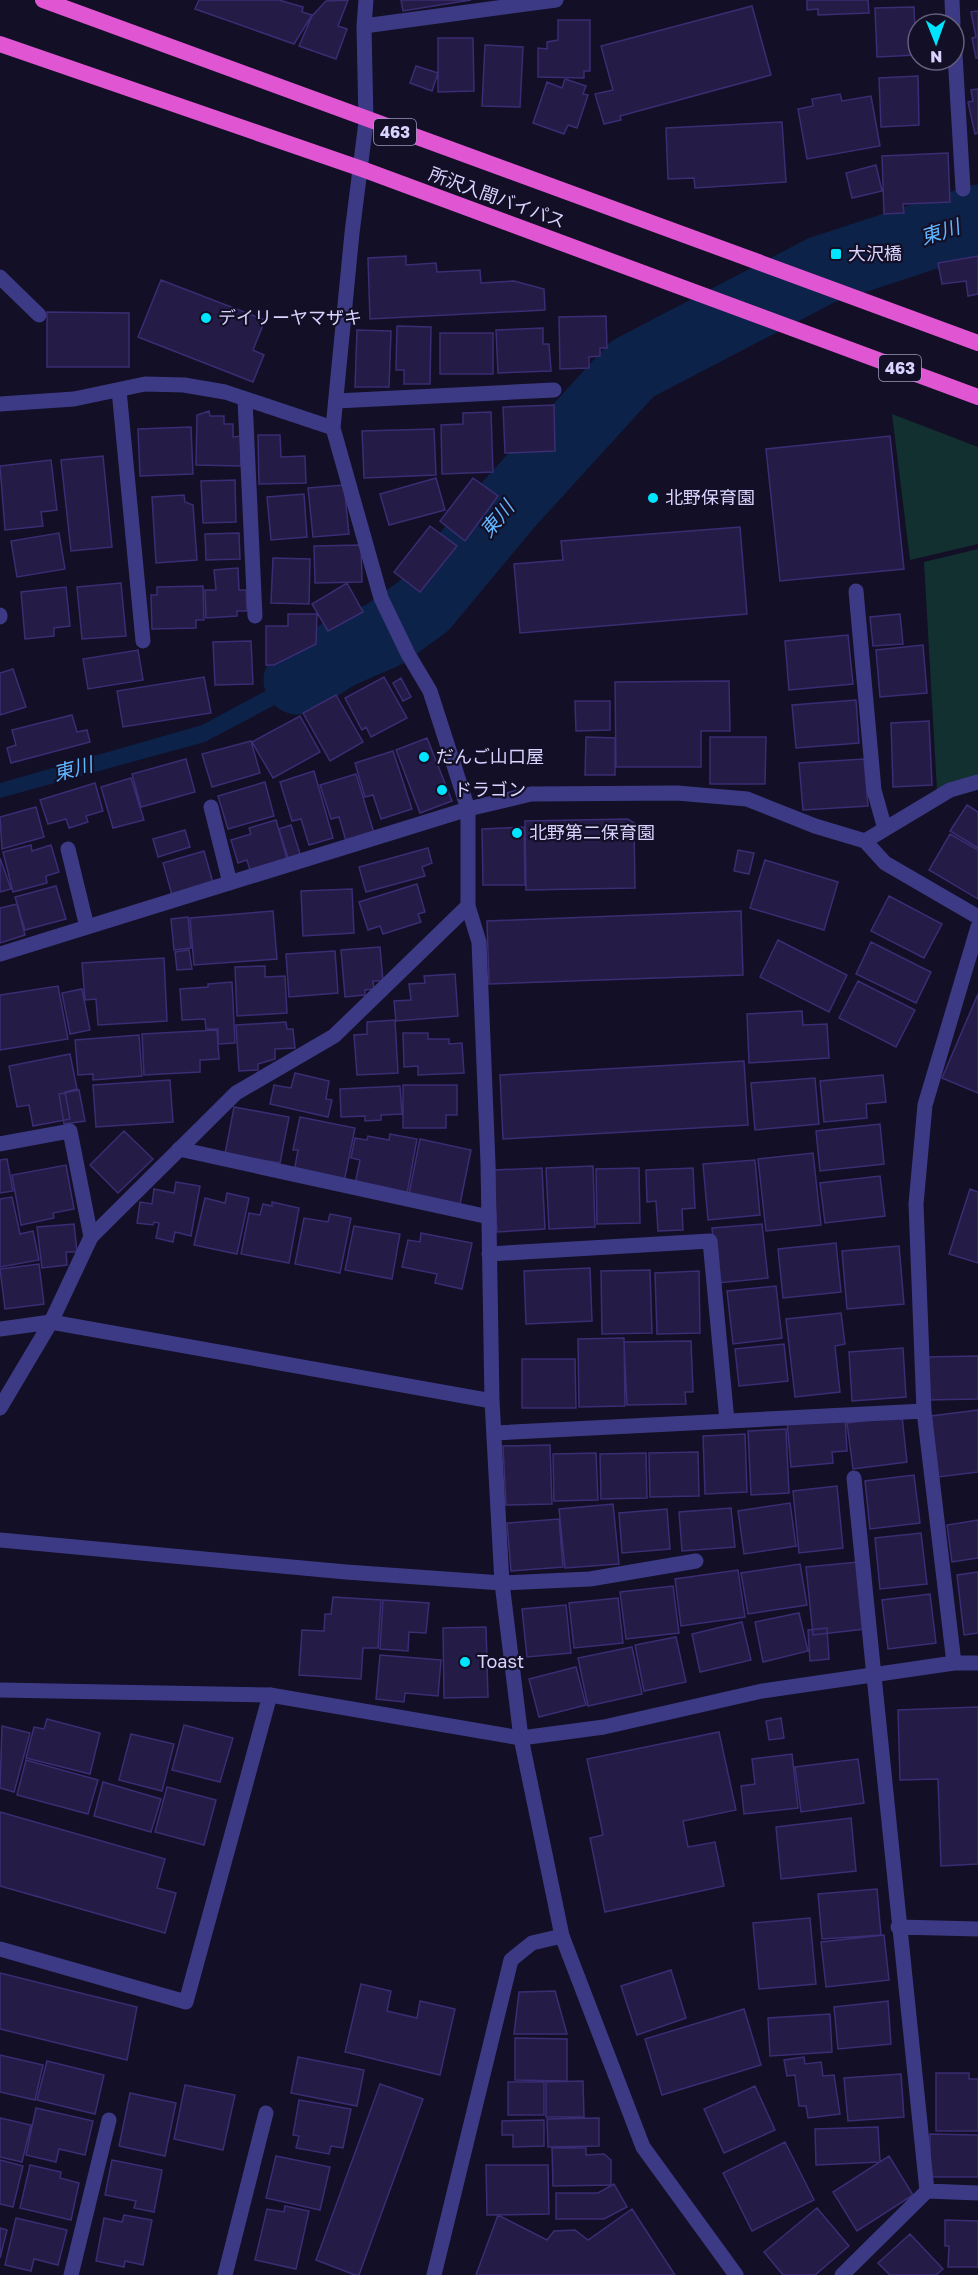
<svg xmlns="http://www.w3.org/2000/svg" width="978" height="2275" font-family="'Golos Text','Noto Sans JP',sans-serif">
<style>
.green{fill:#12302f}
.water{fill:#0c2248}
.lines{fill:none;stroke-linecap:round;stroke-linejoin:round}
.river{stroke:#0c2248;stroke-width:69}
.building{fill:#241b47;stroke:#3b2d73;stroke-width:1.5}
.service{stroke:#3d3a85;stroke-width:15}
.minor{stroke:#3d3a85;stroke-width:15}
.tertiary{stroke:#3d3a85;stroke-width:15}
.trunk{stroke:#e055d1;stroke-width:16}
.poi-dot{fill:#00e5ff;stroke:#130f26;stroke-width:2}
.labels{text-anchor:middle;stroke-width:4.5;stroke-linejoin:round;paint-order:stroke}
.shield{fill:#130f26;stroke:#9e99be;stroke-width:1.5}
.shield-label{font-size:16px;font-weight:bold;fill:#d9d4ff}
.street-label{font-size:18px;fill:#d9d4ff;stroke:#130f26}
.poi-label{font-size:18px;fill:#d9d4ff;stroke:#130f26;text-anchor:start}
.water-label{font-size:20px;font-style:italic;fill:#62b6ff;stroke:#130f26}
</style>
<rect width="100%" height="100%" fill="#130f26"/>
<path class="green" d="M892,414L978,447V544L910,560Z
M978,549V777L937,790L924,562Z"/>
<path class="water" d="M375,626L386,646L205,742L0,798V783L202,725L267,690L332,648Z"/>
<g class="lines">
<path class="river" d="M298,680L339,654L385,634L425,605L508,505L632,369L822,270L978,219"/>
</g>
<path class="building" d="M199,0H279L303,7L302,12L312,15L294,44L195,9Z
M348,0L338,26L347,29L336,59L299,46L312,16L326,1Z
M401,0H471L403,11Z
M807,0H868L869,13L818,15V9L807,10Z
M752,6L771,75L620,116L621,120L604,124L595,94L613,90L601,46Z
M914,7L916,55L877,57L875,8Z
M978,11V58H976L972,38L976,37L971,12Z
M558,20H590V71H584V78L538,77V48L547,49V42L558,40Z
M438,38H473L474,91L438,92Z
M485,45L523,47L520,107L482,106Z
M416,66L438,73L432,91L410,83Z
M918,76L919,125L881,127L879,78Z
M565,79L586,86L583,94L588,95L577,128L568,125L564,134L533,123L547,82L562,88Z
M978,89V133L975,134L968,102L973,101L971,90Z
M840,94L842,101L871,96L880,146L807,159L798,109L813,106L812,99Z
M782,122L786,182L695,188L694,178L668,179L666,128Z
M948,153L950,202L903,204L904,213L884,214L882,156Z
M876,165L882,191L852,198L846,173Z
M406,256V265L436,263L437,272L480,270L481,283L514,281L544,289L545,310L370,319L368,258Z
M978,256V294L968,296L966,281L942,284L938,263Z
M161,280L265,320L253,350L264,355L253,382L138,337Z
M47,312L129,313V367H47Z
M606,316L607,348H600V356L589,357V368L560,369L559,317Z
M397,326L431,327L430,384H404V370H396Z
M543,328V344H549L551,371L498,373L496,330Z
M357,330L391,331L389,387H355Z
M440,333H493V374H440Z
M554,405L555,451L505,453L503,407Z
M209,411L210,416H224V424H233V437L241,436V466L196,465L197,415Z
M491,412L493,472L442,474L441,425L463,424V413Z
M191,427L193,474L140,476L138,429Z
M434,429L436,475L364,478L362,431Z
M258,435H280L281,457L305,456L306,483L259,484Z
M890,436L904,569L780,581L766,449Z
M103,456L112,547L71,551L61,460Z
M51,460L57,510L41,512L43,526L5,530L0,466Z
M436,478L445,510L389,525L380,494Z
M473,478L498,496L465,541L440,521Z
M235,480L236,522L203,523L201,481Z
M344,485L349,534L313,537L308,488Z
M304,494L307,537L271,540L267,497Z
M184,495L185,502L193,505L197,560L156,563L152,497Z
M430,526L457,546L420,592L394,572Z
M740,527L747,614L520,633L514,564L563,560L561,541Z
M59,533L65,569L17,577L11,541Z
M239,533L240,559L206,560L205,534Z
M361,545L362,582L315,583L314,546Z
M273,558L310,559L309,604L271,603Z
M238,568L239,590H246L247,611H237V616L206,618L205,590H216L214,570Z
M121,583L126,636L82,639L77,587Z
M347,583L363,612L328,631L312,604Z
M203,586L204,620H196V628L152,629L151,595H157V587Z
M66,587L70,626L54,628V636L25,639L21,592Z
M288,614H317L316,644L274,665H266V626H288Z
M900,614L903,644L873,646L870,617Z
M848,635L853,684L789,690L785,641Z
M251,641L253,684L215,685L213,642Z
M923,645L927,693L880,697L876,650Z
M138,650L143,680L88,689L83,659Z
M13,669L26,707L0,715V673Z
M204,677L211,713L123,727L117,691Z
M384,677L407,718L371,737L366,727L362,730L345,698Z
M401,678L411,697L403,701L393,683Z
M729,681L730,731H701V767H616L615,682Z
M336,695L363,742L330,761L303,713Z
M856,700L859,743L796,748L792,705Z
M575,701H610V730L576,731Z
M72,715L77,732L87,730L90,742L11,763L7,748L16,745L12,730Z
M300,716L320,752L273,778L252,742Z
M929,721L932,785L893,787L891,723Z
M586,737L615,738V775H585Z
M710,737H766L765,784H710Z
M427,738L452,801L420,813L396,750Z
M251,741L260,773L212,787L202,754Z
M393,751L412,809L381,819L373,795L365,797L355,763Z
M186,759L195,792L141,807L132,774Z
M864,759L868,806L803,810L799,763Z
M314,771L333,838L309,845L301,819L292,821L280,782Z
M356,774L374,833L346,841L339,817L331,819L320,785Z
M131,778L144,820L113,828L101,787Z
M265,782L274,816L228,829L218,796Z
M95,783L103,811L86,816L88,822L69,828L66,819L48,824L40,800Z
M967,805L978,812V848L950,831Z
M36,807L44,837L2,849L0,817Z
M628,819L634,823L635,888L526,890L525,821Z
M276,820L287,859L250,870L247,860L238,863L231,840L251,834L249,828Z
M291,825L301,857L289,861L279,829Z
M524,827L525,885H483L482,829Z
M185,830L190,847L158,857L153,839Z
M950,834L978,850V899L929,870Z
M31,845L32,851L51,845L59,872L46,876L47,883L13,892L3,852Z
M428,848L432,863L422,867L425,876L366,892L359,867Z
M738,850L754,853L749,874L734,871Z
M204,851L213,883L172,895L163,863Z
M0,858L11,889L0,892Z
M765,860L838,882L824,930L750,908Z
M417,884L425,912L418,914L421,922L383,934L380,926L368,930L359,902Z
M56,886L66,919L25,930L15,897Z
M352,889L354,933L303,936L301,891Z
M889,896L942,924L924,958L871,931Z
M17,904L25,935L0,943V908Z
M273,911L277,959L194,965L190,918Z
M741,911L743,975L489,984L487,921Z
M188,917L191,948L174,950L171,919Z
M778,940L847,975L829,1012L760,977Z
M871,942L931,972L916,1003L856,974Z
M380,947L383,981H373L374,989L365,990V995L345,997L341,950Z
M189,950L192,969L177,970L175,952Z
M335,951L338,993L289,997L286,954Z
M164,958L167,1021L98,1025L96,999L85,1000L82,963Z
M265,966V977L285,976L287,1013L237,1016L235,967Z
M455,974L458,1016L396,1021L394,1001L411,1000L409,984L425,983L424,976Z
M858,981L915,1010L896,1047L839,1018Z
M232,982L235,1043L218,1044V1029H206L205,1019L182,1020L180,989L208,987V984Z
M58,986L68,1039L0,1050V995Z
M82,989L90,1030L70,1034L62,993Z
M978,994V1093L942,1078Z
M802,1011L803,1025L827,1024L829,1058L749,1063L747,1014Z
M395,1020L398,1073L357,1075L354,1035L367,1034V1022Z
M286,1022L287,1029H293L295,1048L275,1049V1059L258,1064V1070L239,1071L236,1025Z
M217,1030L219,1059L200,1060V1072L144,1075L142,1034Z
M403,1033H428V1039H449V1044L462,1043L464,1073L418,1075V1066L404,1067Z
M139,1035L142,1076L93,1080V1074L78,1075L75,1040Z
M70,1054L77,1089L65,1092L70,1119L33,1126L29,1105L17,1107L9,1066Z
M744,1061L748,1125L503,1139L500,1075Z
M295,1073L329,1081L326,1099L332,1100L328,1117L270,1104L274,1085L291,1088Z
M883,1075L886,1102L866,1104L867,1118L824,1122L820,1081Z
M815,1078L819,1124L755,1130L751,1083Z
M170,1080L173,1122L96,1127L93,1085Z
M403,1085H457V1115H446V1128H403Z
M400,1086L402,1114L381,1115V1120L365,1121V1116L341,1117L340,1089Z
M79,1090L85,1121L64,1124L59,1094Z
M234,1107L289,1117L280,1163L225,1154Z
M300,1117L355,1128L344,1182L294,1172L298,1150H293Z
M880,1124L884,1164L820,1171L816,1131Z
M124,1131L153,1159L118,1193L90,1165Z
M390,1134L417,1139L407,1194L355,1184L360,1160L351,1158L355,1138L367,1140L368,1136L389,1140Z
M420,1139L471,1150L460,1204L409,1194Z
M813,1153L821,1225L766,1231L758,1159Z
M7,1159L13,1191L0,1193V1160Z
M755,1160L760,1215L708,1220L703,1164Z
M66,1165L74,1209L53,1213L54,1218L21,1225L12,1175Z
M593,1166L595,1227L549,1229L546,1168Z
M542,1168L545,1229L497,1232L493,1170Z
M639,1168L640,1223L597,1224L596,1169Z
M693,1168L695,1208L682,1209L683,1230L658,1231L656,1201L647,1202L646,1170Z
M880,1176L885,1216L825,1223L820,1183Z
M176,1182L200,1186L191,1236L175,1232L173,1242L156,1238L159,1223L154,1222L153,1225L137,1223L140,1202L152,1204L154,1189L174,1193Z
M970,1189L978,1192V1263L949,1254Z
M227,1193L249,1198L237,1254L194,1245L205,1198L225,1203Z
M12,1197L20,1234L33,1231L39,1260L0,1267V1199Z
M272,1202L299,1208L289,1263L241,1254L249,1213L260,1215L263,1204L272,1206Z
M330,1214L351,1218L340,1273L295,1264L304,1218L328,1222Z
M74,1224L77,1252H66L67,1265L42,1268L37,1227Z
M762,1224L768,1278L717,1283L712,1228Z
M354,1226L400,1234L392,1279L345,1270Z
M421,1233L472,1243L462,1289L435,1283L437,1274L402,1267L408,1240L420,1242Z
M836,1243L841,1292L783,1298L778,1249Z
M899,1246L904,1304L847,1309L842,1251Z
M39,1264L44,1304L5,1309L0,1269Z
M590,1268L592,1321L526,1324L524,1271Z
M650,1270L652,1333L602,1334L601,1271Z
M699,1271L700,1333L657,1334L655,1273Z
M776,1286L782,1338L733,1344L727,1291Z
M841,1313L845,1344L835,1346L840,1392L795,1397L786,1319Z
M624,1338L625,1406L579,1407L578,1339Z
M691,1341L693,1392H685L686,1404L627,1405L624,1342Z
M784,1344L788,1381L739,1386L735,1349Z
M903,1348L906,1397L852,1401L849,1352Z
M978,1356V1399L927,1400L926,1357Z
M522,1359H575L576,1408H522Z
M978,1410V1472L938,1477L931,1416Z
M902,1416L907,1462L853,1469L847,1423Z
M845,1417L847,1451L832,1452L833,1463L791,1467L787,1421Z
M786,1429L789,1493L751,1495L748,1431Z
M745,1434L747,1492L705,1494L703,1436Z
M550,1445L552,1504L506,1505L503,1446Z
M698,1452L699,1496L650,1497L649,1453Z
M596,1453L598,1500L554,1501L553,1454Z
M646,1453L647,1498L601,1499L600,1454Z
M914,1475L920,1523L870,1529L865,1481Z
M837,1486L843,1548L799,1553L793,1491Z
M790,1503L796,1546L744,1554L738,1511Z
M613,1504L619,1564L565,1568L559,1509Z
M731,1508L735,1547L682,1551L679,1512Z
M667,1509L670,1549L622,1553L619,1513Z
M559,1519L563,1567L511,1571L507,1523Z
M978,1520V1558L952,1562L947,1525Z
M921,1533L927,1584L880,1589L875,1538Z
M858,1562L865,1629L813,1635L806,1567Z
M800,1564L807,1605L748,1614L741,1573Z
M738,1570L745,1617L681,1626L675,1579Z
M978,1572V1633L964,1635L957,1575Z
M673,1586L679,1633L626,1639L620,1592Z
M930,1594L936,1643L888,1649L882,1600Z
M333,1597L381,1600L378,1648H363L361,1679L299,1675L302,1630L324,1631L325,1614H331Z
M618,1598L623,1643L574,1648L569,1603Z
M383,1600L429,1603L426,1633L409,1632L408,1651L380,1649Z
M566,1605L571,1653L527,1657L522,1609Z
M799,1613L808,1651L763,1662L755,1622Z
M742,1622L751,1660L700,1672L692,1634Z
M486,1627L488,1697L444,1698L443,1628Z
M827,1628L829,1659L810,1661L808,1630Z
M676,1637L686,1682L644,1691L635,1645Z
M632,1647L642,1694L588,1706L578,1658Z
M380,1655L441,1660L438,1696L405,1693L404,1702L376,1699Z
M576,1667L586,1705L539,1717L529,1679Z
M978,1707V1864L941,1866L938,1779L900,1780L898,1710Z
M781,1718L784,1738L769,1740L766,1721Z
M47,1719L100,1733L90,1774L26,1758L34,1727L44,1729Z
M184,1725L233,1738L220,1782L172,1770Z
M2,1726L30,1733L14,1792L0,1788Z
M719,1732L736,1810L683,1821L688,1847L715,1842L724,1886L605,1912L590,1838L603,1835L587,1759Z
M131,1734L174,1744L162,1791L119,1780Z
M792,1754L798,1808L744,1814L741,1786L755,1784L752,1759Z
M858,1759L864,1803L801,1812L795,1767Z
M26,1760L98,1780L88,1814L17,1795Z
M103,1782L161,1799L151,1832L94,1816Z
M167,1787L216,1800L204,1845L155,1832Z
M0,1812L165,1859L157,1888L176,1893L165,1933L0,1886Z
M851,1818L856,1871L781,1879L776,1827Z
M877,1889L881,1935L822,1939L818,1894Z
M810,1918L816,1984L759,1989L753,1923Z
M884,1935L889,1980L826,1987L821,1942Z
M671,1970L686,2018L637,2035L621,1986Z
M0,1973L137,2007L127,2060L0,2029Z
M361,1984L391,1991L387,2011L417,2018L420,2001L455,2009L440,2075L345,2052Z
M555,1991L567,2034H514L519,1992Z
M888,2001L891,2044L838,2049L834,2007Z
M744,2009L761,2065L662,2095L645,2039Z
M830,2014L832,2052L770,2056L768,2018Z
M515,2038L567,2039V2081L515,2080Z
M0,2055L43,2065L35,2100L0,2092Z
M298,2057L364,2070L357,2106L291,2093Z
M804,2057L805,2064L821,2062L823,2076L834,2075L840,2114L808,2118L806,2106H799L795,2075L787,2076L784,2060Z
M47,2061L104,2075L95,2114L37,2100Z
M936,2073H969V2079H978V2131H936Z
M901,2074L904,2117L848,2121L844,2078Z
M583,2081L584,2117H546V2082Z
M508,2082H544V2115H508Z
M380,2084L423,2099L359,2275H355L316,2260Z
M185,2085L235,2095L223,2150L174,2139Z
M755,2086L775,2130L724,2153L704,2109Z
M130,2093L176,2103L165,2156L119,2146Z
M299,2100L351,2109L343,2148L331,2146L329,2154L296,2148L299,2136L293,2135Z
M36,2108L93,2121L85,2155L59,2149L56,2162L26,2155Z
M0,2118L31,2125L22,2162L0,2157Z
M599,2118V2146L548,2147L547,2119Z
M544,2120V2146L513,2147V2135H502V2121Z
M878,2127L880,2162L816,2165L815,2129Z
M930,2134L978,2135V2177H930Z
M785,2142L814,2200L752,2231L723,2173Z
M552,2148H586V2155L604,2154L611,2160V2185L553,2186Z
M276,2156L330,2167L320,2210L266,2198Z
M889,2156L913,2195L857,2231L833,2192Z
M0,2160L23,2166L13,2207L0,2204Z
M112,2160L162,2170L154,2212L134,2208L136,2201L105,2195Z
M30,2165L61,2172L60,2178L79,2183L71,2220L20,2208Z
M486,2165H548L549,2214L487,2215Z
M614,2184L627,2207L604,2219H556V2193H598Z
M285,2206L309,2211L296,2269L255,2260L267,2209L284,2212Z
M817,2208L849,2246L815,2275H783L764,2252Z
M632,2209L675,2275H476L498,2215L547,2240L554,2231L575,2230L588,2240Z
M124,2215L152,2220L143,2265L125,2261L124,2267L96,2261L104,2218L122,2222Z
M16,2218L67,2230L58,2265L34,2259L31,2271L5,2265Z
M945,2220L978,2221V2267H948L949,2246H945Z
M0,2228L7,2230L0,2258Z
M910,2234L943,2269L936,2275H890L878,2263Z"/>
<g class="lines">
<path class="service" d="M952,0L953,24
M954,38L963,189
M0,277L39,315
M245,400L255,616
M0,615V617
M0,1144L70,1131L91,1237
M179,1149L489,1217
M489,1254L710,1241L727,1421
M0,1329L51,1322
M854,1478L874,1676
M502,1583L590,1579L696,1561
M71,2275L109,2120"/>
<path class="minor" d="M366,0L364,26L366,122L352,233L333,428L381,598L408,654L430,691L468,809V906L479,942L488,1163L492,1401L502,1583L521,1738L604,1727L762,1691L954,1663H978
M364,26L556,0
M119,390L143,641
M336,401L554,390
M0,404L74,399L145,384L184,385L225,392L333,428
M856,591L874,790L885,829
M211,807L230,883
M865,841L885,863L978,917
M68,849L87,927
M0,954L468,809L531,794L677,793L747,799L815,826L865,841L950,790L978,782
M51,1322L492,1401
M0,1408L51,1322L91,1237L236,1093L334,1036L468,906
M494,1433L924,1411
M0,1540L346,1572L502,1583
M954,1663L924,1411L916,1204L925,1105L978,927
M874,1676L927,2191
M898,1927L978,1929
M0,1949L186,2002L270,1695
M225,2275L266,2113
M434,2275L511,1960L532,1943L562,1936
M842,2275L927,2191L978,2193"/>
<path class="tertiary" d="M0,1690L270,1695L521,1738L562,1936L643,2147L736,2275"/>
<path class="trunk" d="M43,0C354,117 667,227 978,343
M0,44L362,169L978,397"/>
</g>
<g class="poi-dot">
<rect x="830" y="248" width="12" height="12" rx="3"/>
<circle cx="206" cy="318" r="6"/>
<circle cx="653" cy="498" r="6"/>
<circle cx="424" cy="757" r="6"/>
<circle cx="442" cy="790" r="6"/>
<circle cx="517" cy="833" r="6"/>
<circle cx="465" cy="1662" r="6"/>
</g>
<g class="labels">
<g class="shield">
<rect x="374" y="119" width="42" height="26" rx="4.5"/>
<rect x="879" y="355" width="42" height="26" rx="4.5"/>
</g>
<g class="shield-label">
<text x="395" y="138">463</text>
<text x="900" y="374">463</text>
</g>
<g class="street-label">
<text transform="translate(497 198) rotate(20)" y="6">所沢入間バイパス</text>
</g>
<g class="poi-label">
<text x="848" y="260">大沢橋</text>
<text x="218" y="324">デイリーヤマザキ</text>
<text x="665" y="504">北野保育園</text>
<text x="436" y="763">だんご山口屋</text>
<text x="454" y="796">ドラゴン</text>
<text x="529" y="839">北野第二保育園</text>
<text x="477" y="1668">Toast</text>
</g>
<g class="water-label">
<text transform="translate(940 232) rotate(-18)" y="7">東川</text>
<text transform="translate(497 519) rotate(-50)" y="7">東川</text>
<text transform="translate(73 769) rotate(-15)" y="7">東川</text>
</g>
</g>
<g transform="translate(936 42) rotate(179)"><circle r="28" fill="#130f26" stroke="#625e7d" stroke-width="1.5"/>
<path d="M0-4.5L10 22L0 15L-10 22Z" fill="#00e5ff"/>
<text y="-9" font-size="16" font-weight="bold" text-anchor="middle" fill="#d9d4ff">N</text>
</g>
</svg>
